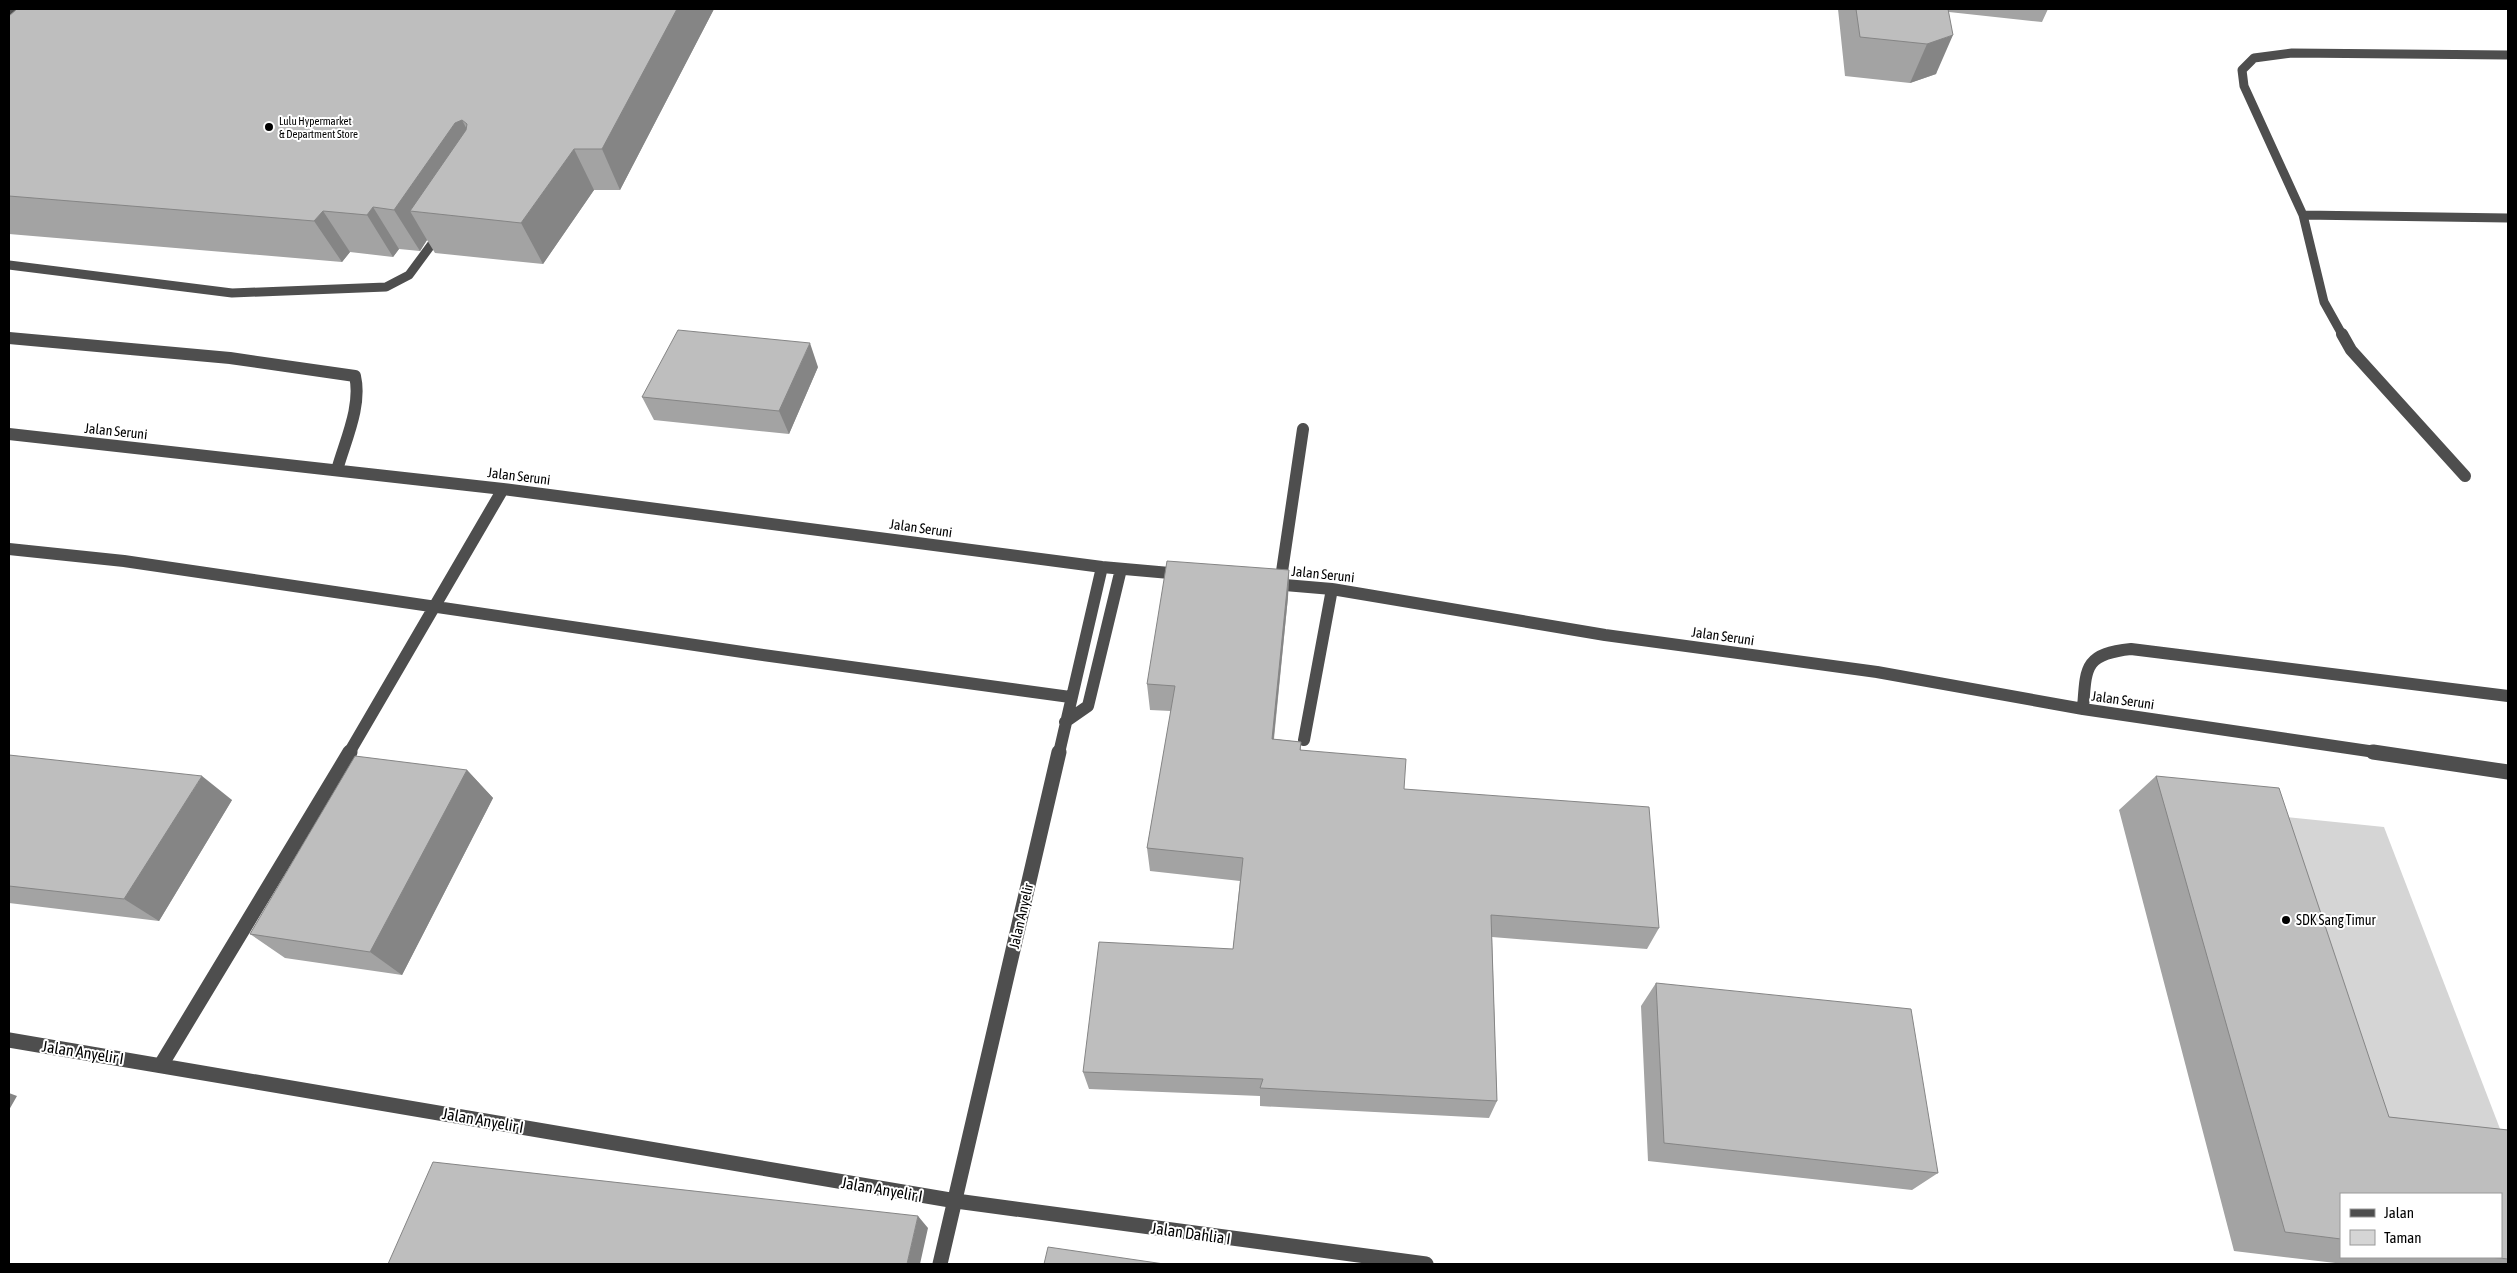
<svg xmlns="http://www.w3.org/2000/svg" width="2517" height="1273" font-family="'Asap Condensed',sans-serif">
<style>
.green{fill:#d5d5d5}
.lines{fill:none;stroke-linecap:round;stroke-linejoin:round}
.minor-far2{stroke:#4e4e4e;stroke-width:9}
.minor-far1{stroke:#4e4e4e;stroke-width:12}
.minor{stroke:#4e4e4e;stroke-width:15}
.wall{fill:#a3a3a3;fill-rule:evenodd}
.shaded-wall{fill:#858585}
.building{fill:#bebebe;stroke:#858585}
.poi-dot{fill:#000;stroke:#fff;stroke-width:2}
.labels{text-anchor:middle;stroke-width:4;stroke-linejoin:round;paint-order:stroke}
.far-poi-label{font-size:11px;fill:#000;stroke:#fff;text-anchor:start}
.street-label{font-size:14px;fill:#000;stroke:#fff}
.poi-label{font-size:14px;fill:#000;stroke:#fff;text-anchor:start}
.near-street-label{font-size:16px;fill:#000;stroke:#fff}
</style>
<rect width="100%" height="100%" fill="#fff"/>
<path class="green" d="M2255,814L2384,827L2502,1134L2355,1117Z"/>
<g class="lines">
<path class="minor-far2" d="M9,14L14,9
M2303,215L2508,218
M9,265L232,293L386,287L409,275L440,233
M2343,336L2324,302L2303,215L2244,86L2242,70L2254,58L2292,53L2508,55"/>
<path class="minor-far1" d="M2342,334L2351,350L2465,476
M9,338L230,358L355,376C362,406 345,441 337,470
M9,434L503,489L1102,567L1181,574
M9,549L124,561L756,654L1070,697
M1273,584L1332,589L1605,635L1877,672L2083,709L2382,753
M1280,585L1303,429
M2083,709C2086,667 2084,654 2131,649L2508,696
M1065,722L1088,706L1121,569
M1304,740L1332,589
M349,753L503,489
M1059,753L1102,567"/>
<path class="minor" d="M2373,752L2508,772
M9,1040L956,1201L1426,1264
M161,1065L350,752
M940,1264L1059,752"/>
</g>
<path class="wall" d="M17,9H714L620,190H594L543,264L435,253L427,240L420,251L399,249L393,257L350,252L342,262L9,234V16Z
M1838,9H2048L2042,22L1949,12L1936,74L1910,83L1845,76Z
M818,367L789,434L654,420L642,397Z
M1289,570L1288,597L1274,739L1301,742V750L1404,789L1659,928L1647,949L1492,937L1497,1101L1489,1118L1260,1106V1096L1089,1089L1083,1072L1233,949L1240,881L1150,871L1147,848L1171,711L1150,710L1147,684Z
M9,755L232,800L159,921L9,903Z
M467,770L493,798L402,975L285,958L250,934Z
M2156,776L2389,1117L2508,1130V1264H2344L2234,1251L2119,810ZM2341,1194L2501,1257H2341Z
M1656,983L1938,1173L1912,1190L1648,1161L1641,1006Z"/>
<path class="shaded-wall" d="M677,9H714L620,190L602,149Z
M1953,35L1936,74L1910,83L1927,44Z
M462,120L484,162L410,211L427,240L420,251L394,210L455,123Z
M574,149L594,190L543,264L521,223Z
M373,207L399,249L393,257L367,215Z
M323,211L350,252L342,262L314,221Z
M810,343L818,367L789,434L779,411Z
M1289,570L1288,597L1271,764L1272,739Z
M467,770L493,798L402,975L370,952Z
M202,776L232,800L159,921L124,899Z
M9,1093L17,1096L9,1110Z
M918,1216L928,1228L920,1264H907Z"/>
<path class="building" d="M17,9H677L602,149H574L521,223L410,211L466,130L467,124L462,120L455,123L394,210L373,207L367,215L323,211L314,221L9,196V16Z
M1856,9H1948L1953,35L1927,44L1860,37Z
M678,330L810,343L779,411L642,397Z
M1167,561L1289,570L1272,739L1301,742L1300,750L1406,759L1404,789L1649,807L1659,928L1491,915L1497,1101L1260,1088L1263,1079L1083,1072L1099,942L1233,949L1243,858L1147,848L1175,686L1147,684Z
M9,755L202,776L124,899L9,886Z
M355,756L467,770L370,952L250,934Z
M2156,776L2279,788L2389,1117L2508,1130V1259L2489,1257H2501V1194H2341V1239L2285,1232Z
M1656,983L1911,1009L1938,1173L1664,1143Z
M433,1162L918,1216L907,1264H388Z
M1048,1247L1164,1264H1044Z"/>
<g class="poi-dot">
<circle cx="269" cy="127" r="5"/>
<circle cx="2286" cy="920" r="5"/>
</g>
<g class="labels">
<g class="far-poi-label">
<text x="279" y="125">Lulu Hypermarket<tspan x="279" dy="13">&amp; Department Store</tspan></text>
</g>
<g class="street-label">
<text transform="translate(116 431) rotate(6)" y="5">Jalan Seruni</text>
<text transform="translate(519 476) rotate(7)" y="5">Jalan Seruni</text>
<text transform="translate(921 528) rotate(8)" y="5">Jalan Seruni</text>
<text transform="translate(1323 574) rotate(6)" y="5">Jalan Seruni</text>
<text transform="translate(1723 636) rotate(8)" y="5">Jalan Seruni</text>
<text transform="translate(2123 700) rotate(8)" y="5">Jalan Seruni</text>
<text transform="translate(1021 916) rotate(-77)" y="5">Jalan Anyelir</text>
</g>
<g class="poi-label">
<text x="2296" y="925">SDK Sang Timur</text>
</g>
<g class="near-street-label">
<text transform="translate(83 1052) rotate(9)" y="6">Jalan Anyelir I</text>
<text transform="translate(483 1120) rotate(10)" y="6">Jalan Anyelir I</text>
<text transform="translate(882 1189) rotate(10)" y="6">Jalan Anyelir I</text>
<text transform="translate(1191 1233) rotate(8)" y="6">Jalan Dahlia I</text>
</g>
</g>
<rect width="2517" height="1273" fill="none" stroke="#000000" stroke-width="20"/>
<rect x="2340" y="1193" width="162" height="65" fill="#ffffff" stroke="#999999"/>
<rect x="2350" y="1209" width="25" height="8" fill="#4e4e4e" stroke="#999999"/>
<text x="2384" y="1218" font-size="15" fill="#000000">Jalan</text>
<rect x="2350" y="1230" width="25" height="15" fill="#d5d5d5" stroke="#999999"/>
<text x="2384" y="1243" font-size="15" fill="#000000">Taman</text>
</svg>
